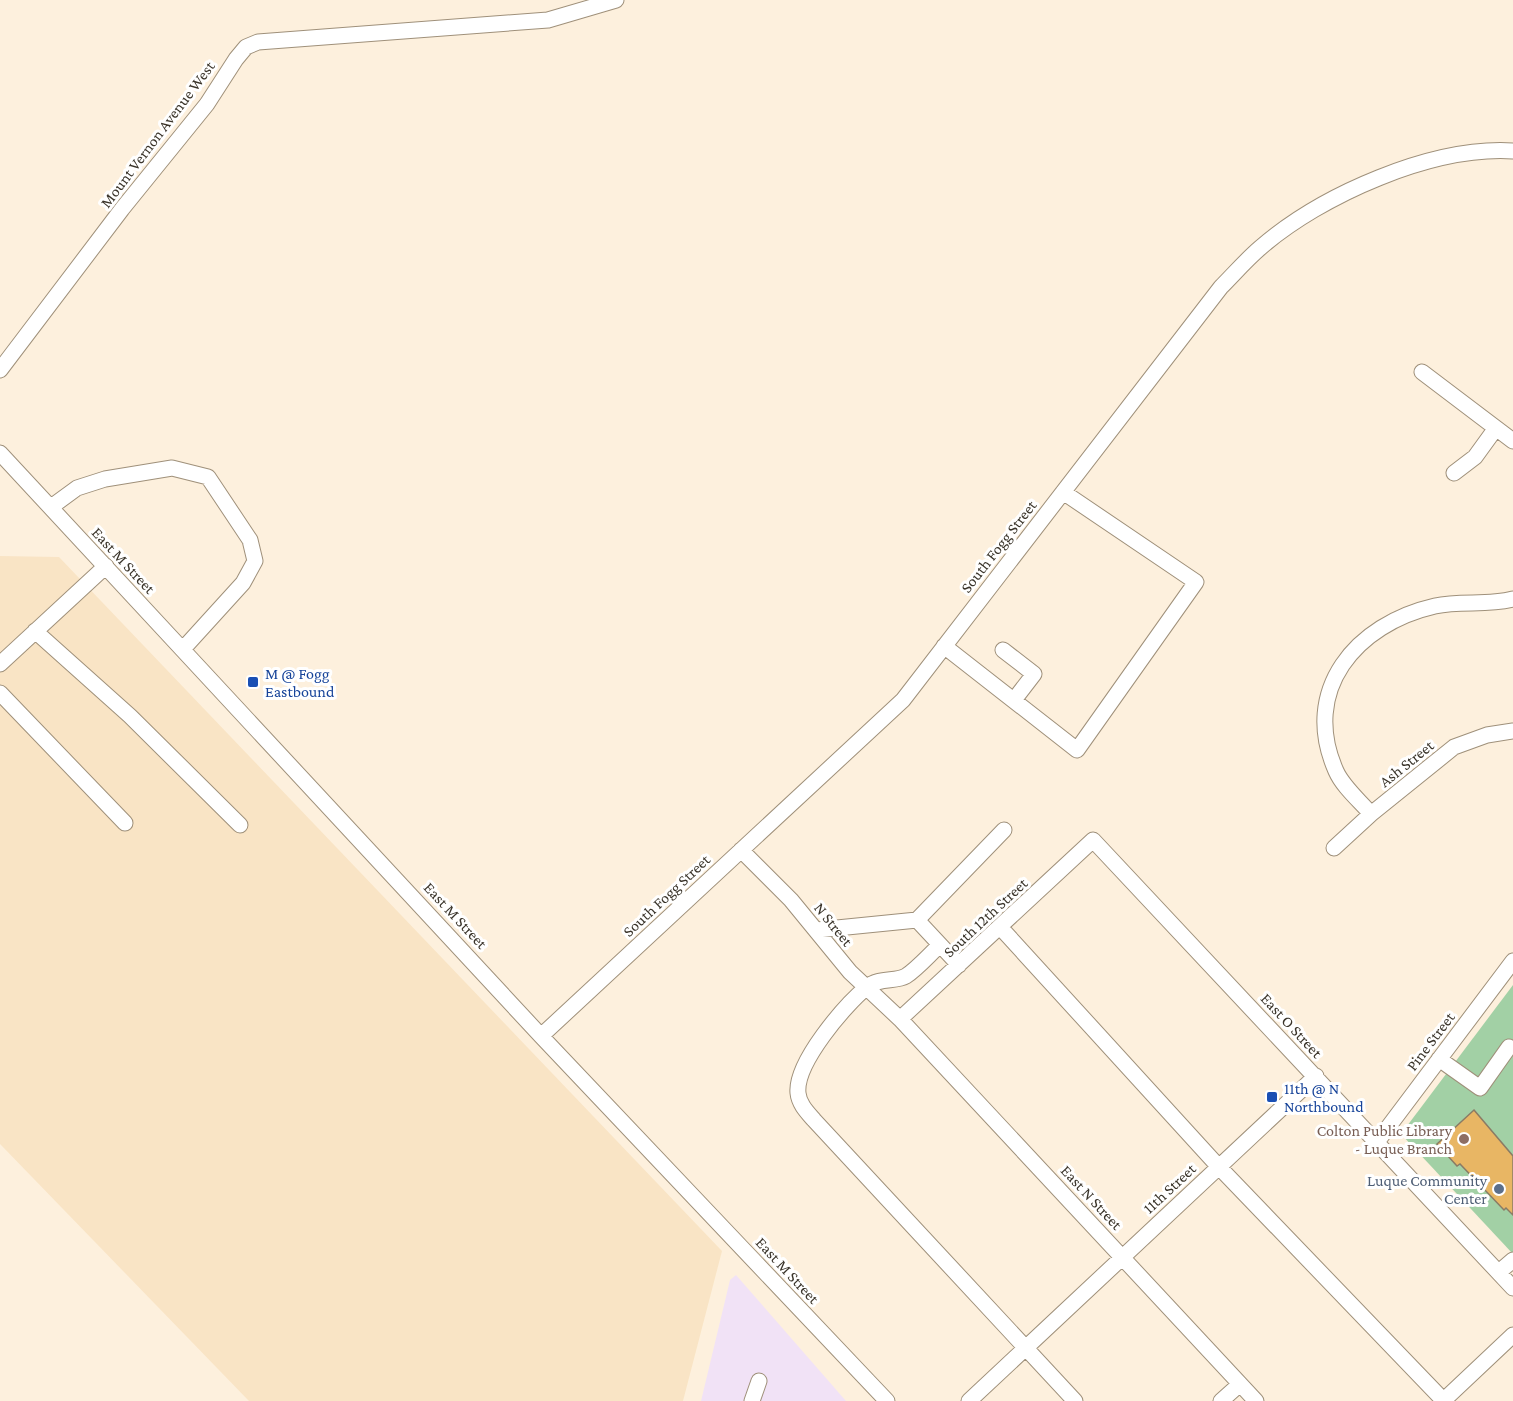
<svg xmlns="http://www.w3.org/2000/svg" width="1513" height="1401" font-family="'Crimson Pro',serif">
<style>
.commercial{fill:#f1e2f6}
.built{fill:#f9e4c5}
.green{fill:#a2d0a5}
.building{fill:#e8b664;stroke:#8a7b65;stroke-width:1.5}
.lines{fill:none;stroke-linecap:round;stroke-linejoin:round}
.minor-casing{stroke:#9f907a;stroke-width:17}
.minor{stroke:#fff;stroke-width:15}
.transit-dot{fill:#1a4fb4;stroke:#fff;stroke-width:2}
.education-dot{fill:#8d6e63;stroke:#fff;stroke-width:2}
.service-dot{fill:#5c6f8a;stroke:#fff;stroke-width:2}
.labels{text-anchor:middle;stroke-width:6;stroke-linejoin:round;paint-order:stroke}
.street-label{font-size:16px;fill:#3a342a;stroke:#fff}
.transit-label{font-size:16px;fill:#164399;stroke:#fff;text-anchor:start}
.education-label{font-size:16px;fill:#785e54;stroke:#fff;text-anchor:end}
.service-label{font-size:16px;fill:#4e5e75;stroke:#fff;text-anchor:end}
</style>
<rect width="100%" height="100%" fill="#fdf0dd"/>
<path class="commercial" d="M736,1275L846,1401H701L730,1280Z"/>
<path class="built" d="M0,556L59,557L722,1251L683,1401H249L0,1144Z"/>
<path class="green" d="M1513,985V1254L1401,1134Z"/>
<path class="building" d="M1474,1110L1513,1156V1215L1506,1208L1504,1210L1460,1164L1457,1166L1437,1144Z"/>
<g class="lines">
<defs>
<path id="minor" d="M0,370L122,209L207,104L236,59L246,47L258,42L548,20L616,0
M1422,372L1513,441
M0,453L541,1036L887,1401
M1454,473L1475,457L1496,428
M51,507L77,488L105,479L172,468L208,477L250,540L255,561L243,583L183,649
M35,631L130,716L240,825
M944,646L1077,750L1196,582L1063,492
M1003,650L1034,674L1014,700
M0,664L106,566
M0,693L125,823
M1371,814C1360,801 1343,787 1336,771C1300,690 1356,624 1435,606C1460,600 1488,606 1513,599
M1334,848L1371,814L1454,747L1487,735L1513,731
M741,850L791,900L850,972L900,1019L1256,1401
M917,920L959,965
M1000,927L1219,1167L1444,1401
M817,930L917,920L1004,830
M940,945C929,955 918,968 906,976C896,982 879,977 867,987C845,1005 795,1063 798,1093C799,1104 807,1112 814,1120L1075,1401
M900,1019L1093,840L1513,1288
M541,1036L903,700L1221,287C1234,274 1246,260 1260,248C1321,195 1432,146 1513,151
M1439,1059L1480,1088L1509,1047
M1377,1142L1513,961
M1499,1272L1513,1260
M752,1401L759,1381
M969,1401L1316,1076
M1221,1401L1240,1384
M1443,1401L1513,1335"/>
</defs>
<use href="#minor" class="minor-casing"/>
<use href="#minor" class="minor"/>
</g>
<g class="transit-dot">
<rect x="247" y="676" width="12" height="12" rx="3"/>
<rect x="1266" y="1091" width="12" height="12" rx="3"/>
</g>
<circle class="education-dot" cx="1464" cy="1139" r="6"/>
<circle class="service-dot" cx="1499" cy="1189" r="6"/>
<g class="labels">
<g class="street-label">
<text transform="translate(157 134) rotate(-53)" y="6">Mount Vernon Avenue West</text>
<text transform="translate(998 546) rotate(-52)" y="6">South Fogg Street</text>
<text transform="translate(124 560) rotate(47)" y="6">East M Street</text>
<text transform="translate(1406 763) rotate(-39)" y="6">Ash Street</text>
<text transform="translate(666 895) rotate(-43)" y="6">South Fogg Street</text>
<text transform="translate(456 915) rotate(47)" y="6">East M Street</text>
<text transform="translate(985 917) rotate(-43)" y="6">South 12th Street</text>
<text transform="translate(834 924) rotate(51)" y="6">N Street</text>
<text transform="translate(1292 1025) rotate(47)" y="6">East O Street</text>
<text transform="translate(1430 1041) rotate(-53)" y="6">Pine Street</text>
<text transform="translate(1169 1188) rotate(-43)" y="6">11th Street</text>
<text transform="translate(1092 1197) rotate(47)" y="6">East N Street</text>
<text transform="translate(788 1270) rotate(47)" y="6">East M Street</text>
</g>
<g class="transit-label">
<text x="265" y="679">M @ Fogg<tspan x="265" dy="18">Eastbound</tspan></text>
<text x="1284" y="1094">11th @ N<tspan x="1284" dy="18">Northbound</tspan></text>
</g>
<g class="education-label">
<text x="1452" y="1136">Colton Public Library<tspan x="1452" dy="18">- Luque Branch</tspan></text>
</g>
<g class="service-label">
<text x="1487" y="1186">Luque Community<tspan x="1487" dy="18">Center</tspan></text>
</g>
</g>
</svg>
